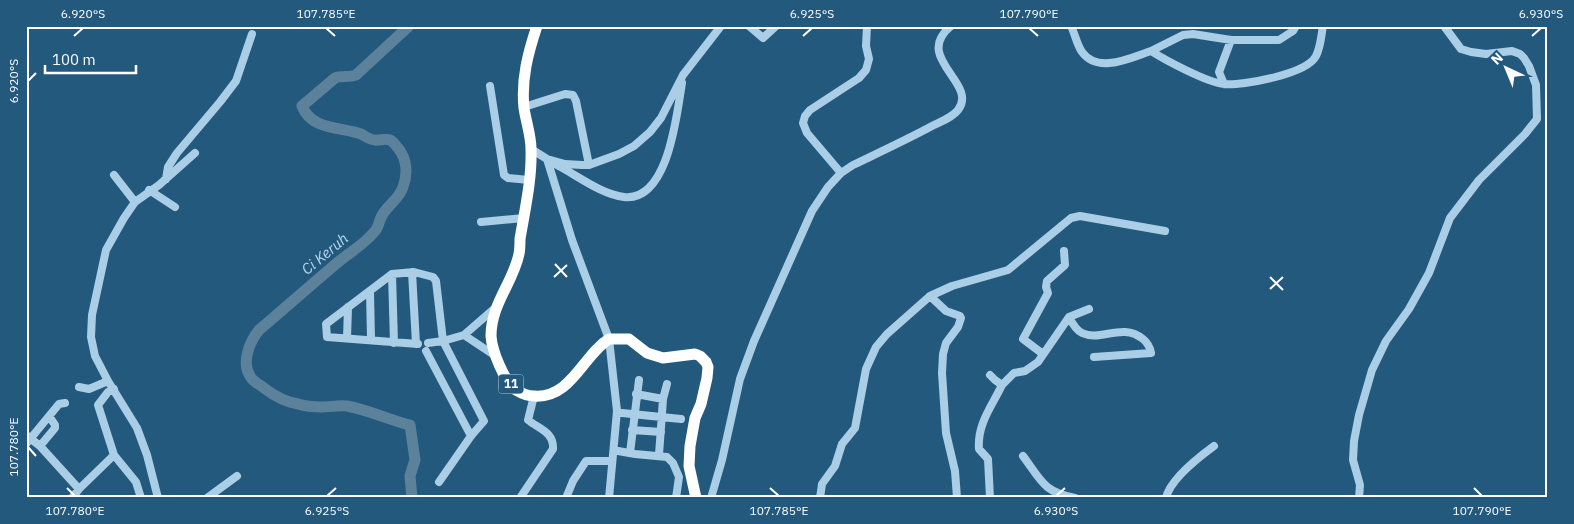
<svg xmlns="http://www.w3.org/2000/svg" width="1574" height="524" font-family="'IBM Plex Sans',sans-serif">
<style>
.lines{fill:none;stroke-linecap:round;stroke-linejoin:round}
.river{stroke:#5b819b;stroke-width:11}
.minor{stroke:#a9cee6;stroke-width:8}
.highway{stroke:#fff;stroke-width:11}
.ticks{fill:none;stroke:#fff;stroke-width:2}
.labels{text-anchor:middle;stroke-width:4;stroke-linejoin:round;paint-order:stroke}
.shield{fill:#24597e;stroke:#bdcdd8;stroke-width:1}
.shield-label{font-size:12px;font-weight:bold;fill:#fff}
.water-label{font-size:15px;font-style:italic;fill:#b5d7ee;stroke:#24597e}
.neatline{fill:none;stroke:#fff;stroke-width:2}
.ticks-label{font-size:12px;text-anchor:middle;fill:#fff}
</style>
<rect width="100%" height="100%" fill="#24597e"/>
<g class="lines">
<path class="river" d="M409,26L356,75C349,78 342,75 335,78L302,106C311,130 341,127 361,134C365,136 370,140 375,140C380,141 384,138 390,140C393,141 395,145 398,148C407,159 408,174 403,187C399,199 389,204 383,214C379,219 379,227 375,231C365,244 350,252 337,263C311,285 285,308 259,330C250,341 241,362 250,376C253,382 259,384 264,388C273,395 286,402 298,404C305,406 313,407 321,407C330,407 338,405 347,406C369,410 389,420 410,425L415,460L410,476L412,498"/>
<path class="minor" d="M749,26L763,38L776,26
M1071,26C1075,34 1077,45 1082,52C1098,74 1130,58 1151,51C1165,60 1208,83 1224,84C1243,86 1307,74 1316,56C1321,46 1321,36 1323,26
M1151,51L1183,35L1193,34L1231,40H1279L1293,31L1296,26
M1224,84L1219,72L1231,40
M490,86L504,175L508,178L529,180
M524,107L565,94L573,95L576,101L589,165
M531,149L547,159L565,164L582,165H589L619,154L634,146L650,132L661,118L683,75L721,26
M547,159L572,240L609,339L617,411L609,498
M555,164C577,175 600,194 624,197C669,202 677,112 682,83
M841,173L807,133L803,123L805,116L810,110L859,78L866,70L869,59L866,46L867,26
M114,175L135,202
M166,179L168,167L177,153L220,102L236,81L252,34
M149,190L175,207
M481,222L524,218
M412,272L416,344
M392,274L394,343
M370,292L371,339
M930,296L952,286L1008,270L1071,218L1080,216L1165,231
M1069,317C1072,323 1076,330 1082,333C1101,342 1122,322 1143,339C1148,343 1150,347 1151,353L1094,357
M464,335L495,308
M347,338L348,307
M428,343L443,341L464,335L494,355
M418,344L327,337L326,324L392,274L414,272L433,277L436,281L443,341L484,421L471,436L439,482
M426,351L471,436
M1043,354L1023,339L1048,293L1046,287L1047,281L1065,265L1064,251
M990,375L995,380L1002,385C992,406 977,424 979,449L988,459L990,498
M1002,385L1014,373L1025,371L1038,362L1069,317L1089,309
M79,387L89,389L108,381
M114,389L108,392L98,405L114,455L136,482L141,498
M636,394L663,399
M622,413L681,419
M632,430L661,432
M26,435L40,446L79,489L72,498
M26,444L59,404L65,403
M40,446L55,428V425L49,416
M618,451L635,454L667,457L673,463L679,477L676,498
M630,453L639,380
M659,455L663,399L667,384
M1023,456C1041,480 1043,492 1075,498
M79,489L114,455
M158,498L147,455L137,428L108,381L95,356L91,337L92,315L106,250L124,218L135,202L159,185L195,153
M207,498L237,476
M520,498L553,449C554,432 539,429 528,420L534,396
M566,498L573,481L586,461H612
M711,498L722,460L740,379L754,341L812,211L828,187L841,173L853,165C880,152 906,140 932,126C940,122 952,118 958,110C979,83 912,58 951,26
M820,498L822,484L835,466L842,444L855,428L866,369L876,347L887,334L930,296L946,311L960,316L961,318L958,327L946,343L943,354L942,373L946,433L955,471L957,498
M1166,498C1170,479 1199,457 1214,446
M1359,498L1360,485L1353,460L1354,441L1359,415L1372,370L1386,341L1409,309L1429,273L1450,218L1479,180L1525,134L1537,119L1536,85L1529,66L1524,58L1520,54L1512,51L1486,54L1471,52L1461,49L1444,26"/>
<path class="highway" d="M537,26C528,53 521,79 524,108C526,122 531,135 531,149C532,179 525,209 520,239C520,244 520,249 519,254C513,283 491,304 491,336C492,351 504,381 516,390C521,393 528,396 534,396C571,399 583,355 609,339H629L647,353L663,358L695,354L700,356L706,362L708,367L707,378L701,404L695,418L690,446L689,466L696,498"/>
</g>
<path class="ticks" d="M326,28L335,36M1029,28L1038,36M74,36L83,28M803,36L812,28M1532,36L1541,28M28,81L36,73M555,264L567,277M554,277L567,265M1270,277L1283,290M1270,289L1283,277M28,447L36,456M67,488L75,496M770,488L779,496M1474,488L1482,496M327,496L336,488M1056,496L1065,488"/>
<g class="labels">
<rect class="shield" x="498.5" y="374.5" width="25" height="19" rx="4"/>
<g class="shield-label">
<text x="511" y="388">11</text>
</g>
<g class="water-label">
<text transform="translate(325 254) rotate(-40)" y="5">Ci Keruh</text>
</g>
</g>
<rect width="1574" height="524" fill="none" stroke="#24597e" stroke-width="55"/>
<g transform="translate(1506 68) rotate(316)" stroke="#24597e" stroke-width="4" paint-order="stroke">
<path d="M0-4L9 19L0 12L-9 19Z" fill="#ffffff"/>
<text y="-8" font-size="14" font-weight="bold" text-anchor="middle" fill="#ffffff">N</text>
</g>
<path d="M45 65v8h91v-8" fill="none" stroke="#ffffff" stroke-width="2.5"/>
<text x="52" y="65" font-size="15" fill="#ffffff" stroke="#24597e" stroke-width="4" paint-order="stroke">100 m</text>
<rect x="28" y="28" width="1518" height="468" class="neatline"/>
<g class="ticks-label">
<text x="83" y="18">6.920°S</text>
<text x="326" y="18">107.785°E</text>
<text x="812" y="18">6.925°S</text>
<text x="1029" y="18">107.790°E</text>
<text x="1541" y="18">6.930°S</text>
<text transform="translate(14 81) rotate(-90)" y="4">6.920°S</text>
<text transform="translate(14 447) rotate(-90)" y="4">107.780°E</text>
<text x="75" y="515">107.780°E</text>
<text x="327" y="515">6.925°S</text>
<text x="779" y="515">107.785°E</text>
<text x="1056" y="515">6.930°S</text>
<text x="1482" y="515">107.790°E</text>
</g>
</svg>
